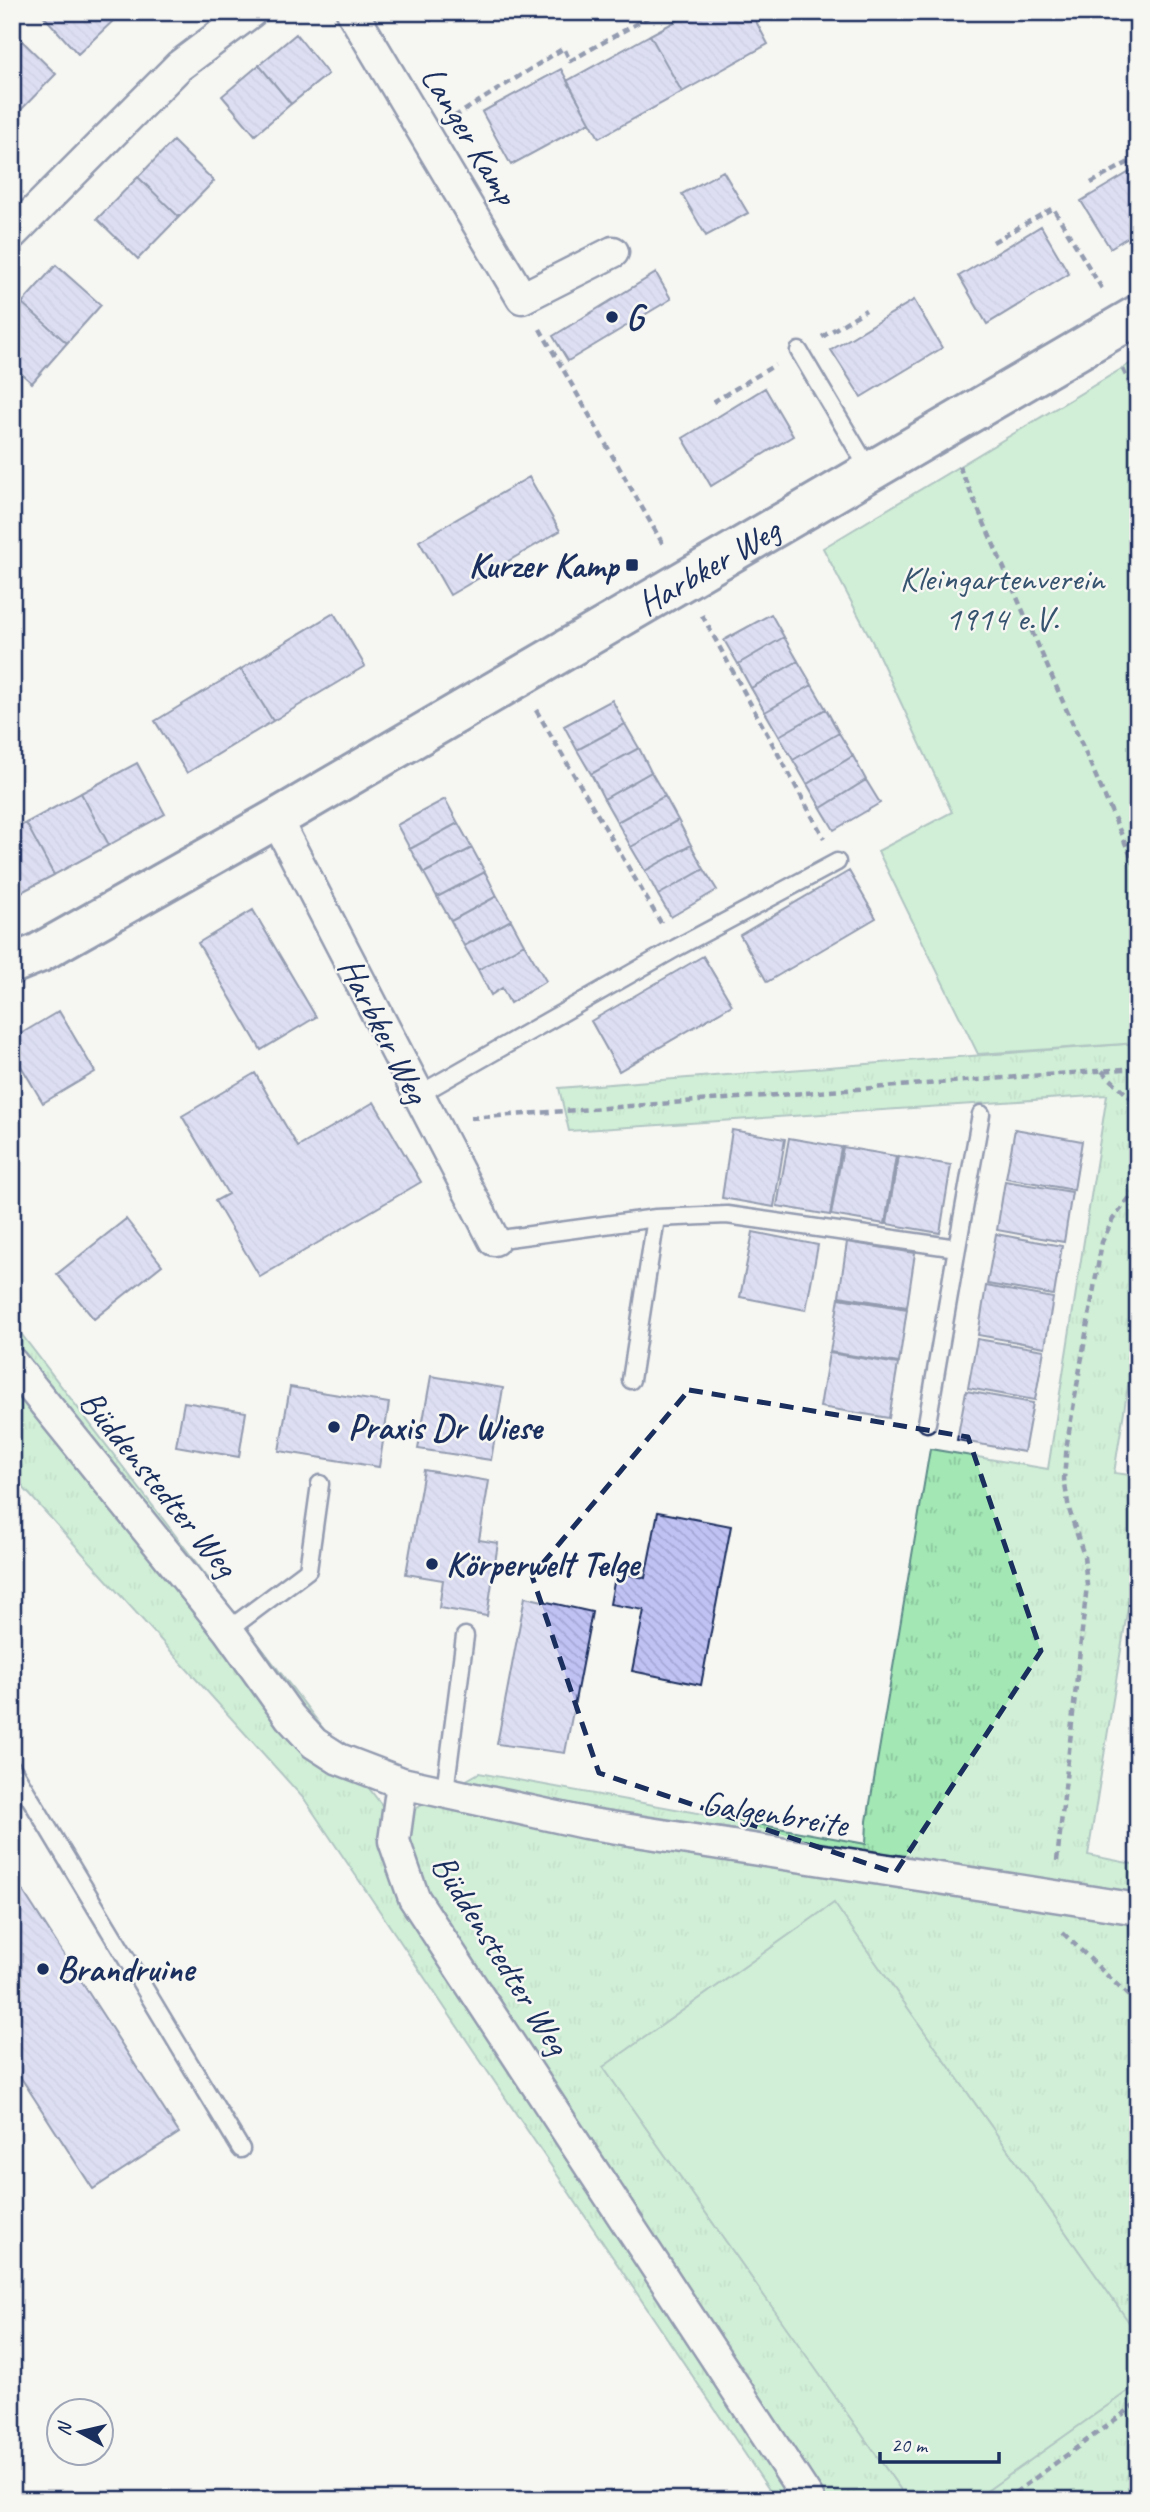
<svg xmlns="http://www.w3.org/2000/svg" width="1150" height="2512" font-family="Caveat,sans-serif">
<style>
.grass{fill:url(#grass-tufts);stroke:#5e8b89;stroke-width:2}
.garden{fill:#a2e7b4;stroke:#5e8b89;stroke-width:2}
.building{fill:url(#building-back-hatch);stroke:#1b2f5e;stroke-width:2}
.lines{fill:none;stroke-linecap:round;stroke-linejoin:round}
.service-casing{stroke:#1b2f5e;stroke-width:21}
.minor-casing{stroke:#1b2f5e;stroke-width:35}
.secondary-casing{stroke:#1b2f5e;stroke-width:44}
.path{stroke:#1b2f5e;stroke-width:4.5;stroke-dasharray:7 5;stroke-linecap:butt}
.service{stroke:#f6f6f2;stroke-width:16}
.minor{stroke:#f6f6f2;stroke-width:30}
.secondary{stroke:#f6f6f2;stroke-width:38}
.marked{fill:none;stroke:#1b2f5e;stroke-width:5;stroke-dasharray:14 9;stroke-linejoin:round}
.poi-dot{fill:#1b2f5e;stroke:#f6f6f2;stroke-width:2.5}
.labels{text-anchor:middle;stroke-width:5;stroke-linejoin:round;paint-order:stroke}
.street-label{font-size:35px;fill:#1b2f5e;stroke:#f6f6f2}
.poi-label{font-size:35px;font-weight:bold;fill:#1b2f5e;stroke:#f6f6f2;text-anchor:start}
.park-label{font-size:35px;fill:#36546f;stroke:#f6f6f2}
</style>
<defs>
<pattern id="grass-tufts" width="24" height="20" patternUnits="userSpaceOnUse" patternTransform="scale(1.75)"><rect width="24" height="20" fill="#a2e7b4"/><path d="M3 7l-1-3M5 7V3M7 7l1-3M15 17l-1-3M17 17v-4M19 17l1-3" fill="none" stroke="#8bc69d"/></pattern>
<pattern id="building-back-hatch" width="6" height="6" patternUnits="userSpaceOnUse" patternTransform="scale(1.75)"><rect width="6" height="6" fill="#c0c2f4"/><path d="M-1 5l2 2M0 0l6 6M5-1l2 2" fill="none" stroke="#a4a7d4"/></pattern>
</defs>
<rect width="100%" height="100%" fill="#f6f6f2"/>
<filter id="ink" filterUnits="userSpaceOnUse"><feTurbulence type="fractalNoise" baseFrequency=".0143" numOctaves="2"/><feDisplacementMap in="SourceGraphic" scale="14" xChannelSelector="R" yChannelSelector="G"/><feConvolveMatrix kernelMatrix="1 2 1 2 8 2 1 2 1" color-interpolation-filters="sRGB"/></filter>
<g filter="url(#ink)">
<path class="grass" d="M1138,1043V1324L1114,1473L1138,1476V1544L1088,1855L1138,1865V2500H776L305,1800L12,1475V1322L394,1821L479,1773L866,1844L867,1821L930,1449L1048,1469L1107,1095L569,1131L559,1088Z"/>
<path class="garden" d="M1138,359V1043L978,1054L878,851L952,812L873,643L823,548Z
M834,1903L1138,2335V2384L974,2500H908L603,2067Z"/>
<path class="building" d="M40,12H107L114,20L78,54Z
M426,12H445L431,21Z
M693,12H751L768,44L682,92L650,35Z
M12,31L56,74L15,116L12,113Z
M296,34L328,74L291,104L259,65Z
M650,35L682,92L599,138L567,81Z
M259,65L291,104L255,135L222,96Z
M561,69L590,122L511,165L482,112Z
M173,141L214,181L179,217L138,177Z
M1138,167V231L1110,248L1081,201Z
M723,171L748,213L706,236L682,194Z
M138,177L179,217L138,259L97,219Z
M1041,226L1069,274L987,324L959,276Z
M56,265L101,305L67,343L22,303Z
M656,273L671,299L568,361L553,336Z
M914,300L942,348L861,397L831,350Z
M22,303L67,343L32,383L12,365V314Z
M765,388L793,436L711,486L683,438Z
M529,477L560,531L450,595L419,541Z
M334,613L365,666L273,721L241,669Z
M771,614L784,637L738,664L724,640Z
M784,637L798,661L751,688L738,664Z
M798,661L812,685L765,712L751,688Z
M241,669L273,721L187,773L155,721Z
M812,685L826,709L779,736L765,712Z
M612,700L625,724L577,750L564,726Z
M826,709L839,733L793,760L779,736Z
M625,724L639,748L591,774L577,750Z
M839,733L853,756L807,784L793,760Z
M639,748L651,772L604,799L591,774Z
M853,756L866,780L821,808L807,784Z
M137,763L165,814L109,845L81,793Z
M651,772L665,796L617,822L604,799Z
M866,780L880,803L834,830L821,808Z
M81,793L109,845L54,875L26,823Z
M665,796L678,820L631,847L617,822Z
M445,799L458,823L410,849L397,825Z
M678,820L691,845L645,871L631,847Z
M26,823L54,875L12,897V831Z
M458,823L472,848L424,873L410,849Z
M691,845L704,869L658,895L645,871Z
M472,848L485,872L437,897L424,873Z
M704,869L717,890L671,917L658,895Z
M849,871L876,918L767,982L740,935Z
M485,872L497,896L451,921L437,897Z
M497,896L511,920L464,946L451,921Z
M253,910L316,1017L261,1050L198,943Z
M511,920L524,944L478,970L464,946Z
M524,944L546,981L510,1003L502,988L491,995L478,970Z
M703,956L732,1005L619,1071L591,1021Z
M59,1011L95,1072L43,1103L12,1051V1039Z
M255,1073L298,1147L374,1102L421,1182L260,1277L215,1201L228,1194L182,1116Z
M1015,1129L1082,1141L1074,1190L1006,1178Z
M732,1130L785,1139L774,1207L722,1198Z
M789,1138L841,1147L830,1215L777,1206Z
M843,1147L896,1156L885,1224L831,1215Z
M898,1156L951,1165L940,1233L887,1224Z
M1005,1181L1072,1192L1064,1242L997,1230Z
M126,1219L162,1265L94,1319L57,1274Z
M753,1232L818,1245L806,1310L740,1297Z
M996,1234L1062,1246L1054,1295L987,1284Z
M847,1242L915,1253L907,1307L839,1296Z
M986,1286L1053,1298L1045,1347L978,1335Z
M839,1298L907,1309L899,1363L830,1352Z
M977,1339L1044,1350L1035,1400L968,1388Z
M829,1353L898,1364L889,1418L820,1407Z
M431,1376L503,1388L491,1460L418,1449Z
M290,1387L389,1403L379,1467L279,1451Z
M966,1391L1033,1403L1024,1452L957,1440Z
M184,1402L246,1412L239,1457L176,1446Z
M424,1470L489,1481L479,1540L498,1543L487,1616L439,1608L443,1580L406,1574Z
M658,1512L731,1526L701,1685L632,1671L644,1610L610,1604L616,1572L645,1578Z
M525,1597L592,1612L565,1753L497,1744Z
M12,1874L179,2133L93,2189L12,2064Z"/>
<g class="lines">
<defs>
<path id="service" d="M799,351L870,471
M418,1095L676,948L837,862
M494,1240L656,1218L727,1215L957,1248L927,1423
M957,1248L981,1114
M631,1380L656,1218
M228,1630L308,1570L320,1484
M12,1768L241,2149
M445,1791L465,1636"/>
<path id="minor" d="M352,12L522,298L613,252
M12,234L179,66L251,12
M276,819L494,1240
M12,1363L228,1630L290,1717L314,1743L339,1759L402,1783L585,1823L1138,1909
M402,1783L394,1841L414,1898L809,2500"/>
<g id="secondary">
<path id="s1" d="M12,964L39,953L276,819L1138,315"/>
</g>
</defs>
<use href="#service" class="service-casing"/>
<use href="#minor" class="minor-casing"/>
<use href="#secondary" class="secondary-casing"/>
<path class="path" d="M454,117L564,48L570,61L657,12
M1091,183L1138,157
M993,242L1053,208L1104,292
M540,329L664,546
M822,337L866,310
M1123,369L1138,403
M713,402L775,365
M959,466L1138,872
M702,615L824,838
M536,710L661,923
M1102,1071L1138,1105
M471,1118L1138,1068
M1057,1861L1087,1585L1084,1556L1069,1509L1064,1479L1067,1443L1102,1242L1113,1219L1138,1187
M1063,1933L1138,2005
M1005,2500L1138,2403"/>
<use href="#service" class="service"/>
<use href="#minor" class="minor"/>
<use href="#secondary" class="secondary"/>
</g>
</g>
<path d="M0 0H1150V2512H0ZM689,1390L968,1437L1041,1651L895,1873L599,1773L532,1576Z" fill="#f6f6f2" fill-opacity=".55" fill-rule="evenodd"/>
<path class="marked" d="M689,1390L968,1437L1041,1651L895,1873L599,1773L532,1576Z"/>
<g class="poi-dot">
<circle cx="612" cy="317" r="7"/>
<rect x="625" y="558" width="14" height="14" rx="3.5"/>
<circle cx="334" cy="1427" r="7"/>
<circle cx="432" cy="1564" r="7"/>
<circle cx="43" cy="1969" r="7"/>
</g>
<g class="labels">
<g class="street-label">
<text transform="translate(470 135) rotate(59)" y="12">Langer Kamp</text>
<text dy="12" stroke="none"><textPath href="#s1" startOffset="802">Harbker Weg</textPath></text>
<text transform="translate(384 1030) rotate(63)" y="12">Harbker Weg</text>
<text transform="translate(159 1483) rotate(51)" y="12">Büddenstedter Weg</text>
<text transform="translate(775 1813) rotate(9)" y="12">Galgenbreite</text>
<text transform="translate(501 1954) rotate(58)" y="12">Büddenstedter Weg</text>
</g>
<g class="poi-label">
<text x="626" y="329">G</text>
<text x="618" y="577" text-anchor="end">Kurzer Kamp</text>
<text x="348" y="1439">Praxis Dr Wiese</text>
<text x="446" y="1576">Körperwelt Telge</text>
<text x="57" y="1981">Brandruine</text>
</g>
<g class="park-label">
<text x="1002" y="590">Kleingartenverein<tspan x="1002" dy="40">1914 e.V.</tspan></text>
</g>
</g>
<rect width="1150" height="2512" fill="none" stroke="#f6f6f2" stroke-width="42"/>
<rect x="21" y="21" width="1108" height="2470" fill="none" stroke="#1b2f5e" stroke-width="2.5" filter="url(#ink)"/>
<g transform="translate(80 2432) rotate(278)"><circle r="33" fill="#f6f6f2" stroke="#9ea6b7" stroke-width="2"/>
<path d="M0-5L12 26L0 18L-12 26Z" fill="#1b2f5e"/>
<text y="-10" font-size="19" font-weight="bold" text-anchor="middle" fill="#1b2f5e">N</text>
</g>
<path d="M880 2452v10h119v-10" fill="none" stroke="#1b2f5e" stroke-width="3.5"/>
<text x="891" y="2452" font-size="21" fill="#1b2f5e" stroke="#f6f6f2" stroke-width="5" paint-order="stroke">20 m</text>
</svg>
